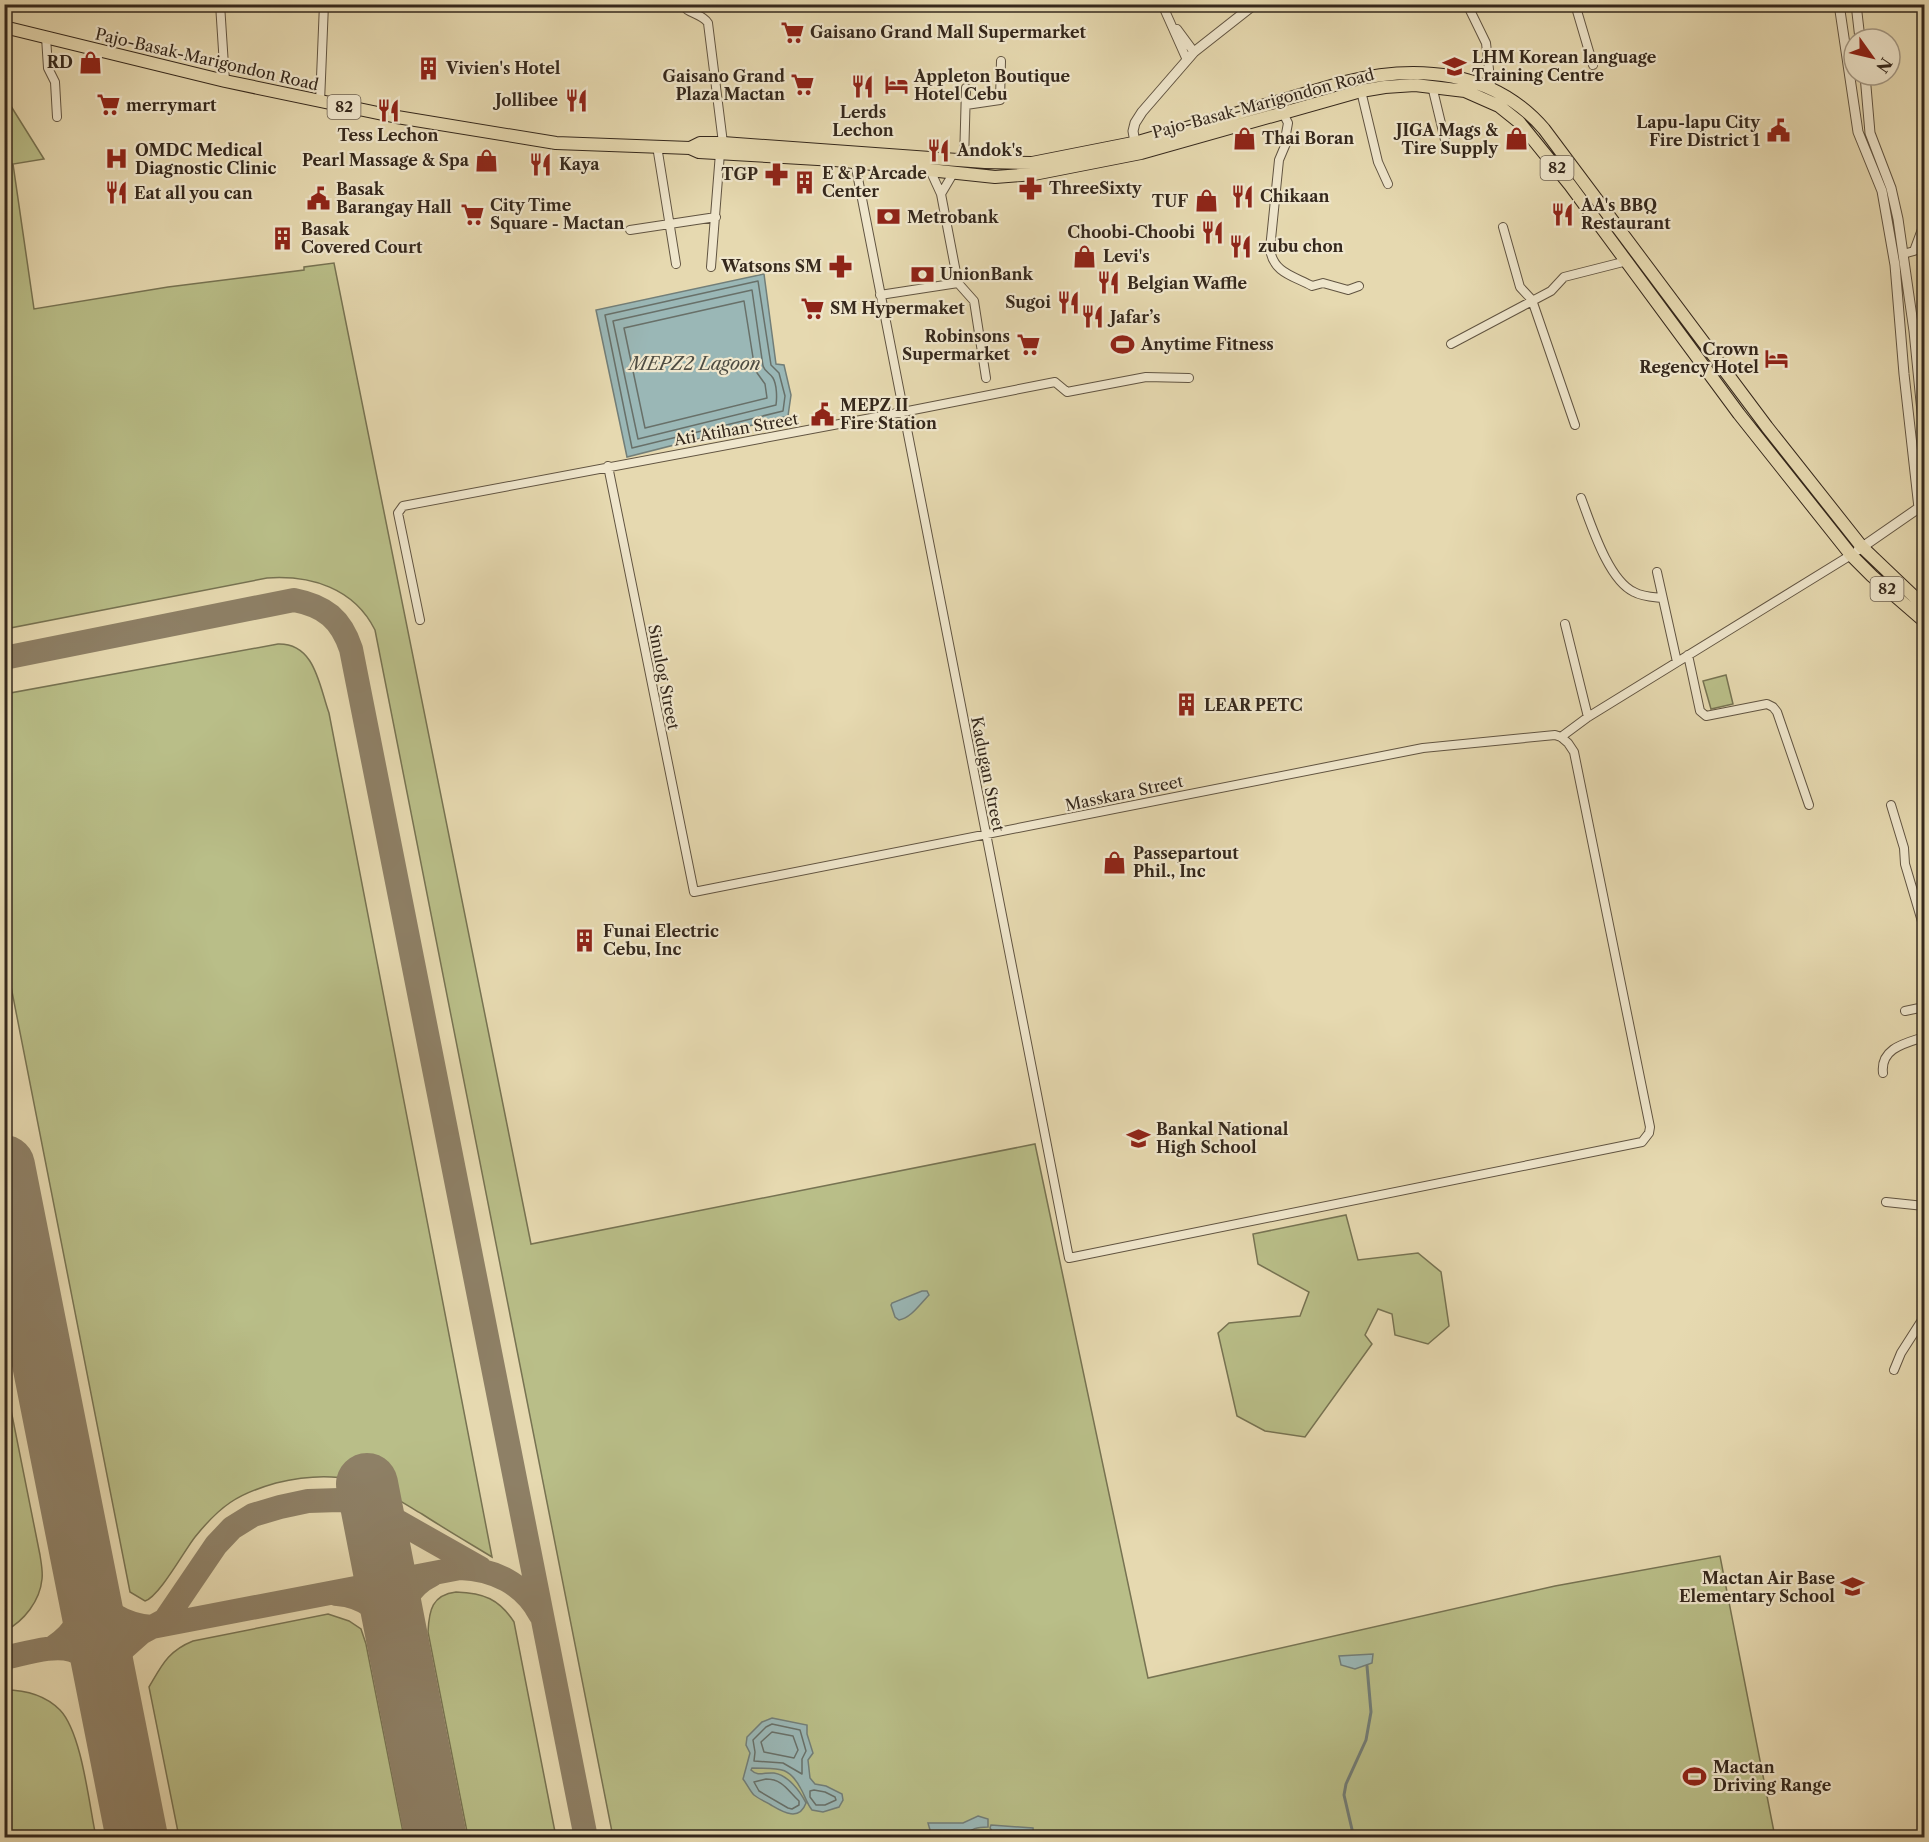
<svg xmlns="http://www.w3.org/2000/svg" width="1929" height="1842" font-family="'Libre Caslon Text',serif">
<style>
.green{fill:#b9be88;stroke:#777352;stroke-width:1.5}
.water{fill:#9ab7b6;stroke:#727e78;stroke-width:1.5}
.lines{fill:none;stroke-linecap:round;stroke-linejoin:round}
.shore{stroke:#687069;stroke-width:1.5}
.stream{stroke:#727e78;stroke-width:3}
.taxiway{stroke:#8e8066;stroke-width:24}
.runway{stroke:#8e8066;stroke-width:62}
.minor-casing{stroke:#615441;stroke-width:10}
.tertiary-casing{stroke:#615441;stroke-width:11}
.primary-casing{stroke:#35281c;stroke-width:14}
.minor{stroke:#efe6cc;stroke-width:8}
.tertiary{stroke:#efe6cc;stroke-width:9}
.primary{stroke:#e6d9b0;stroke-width:12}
.labels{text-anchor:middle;stroke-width:4.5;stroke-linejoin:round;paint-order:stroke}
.shield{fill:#efe6cc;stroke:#6d6151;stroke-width:1.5}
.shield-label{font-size:15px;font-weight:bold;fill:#35281c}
.poi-label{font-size:16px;font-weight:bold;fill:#35281c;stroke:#efe6cc;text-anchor:start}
.street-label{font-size:16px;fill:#35281c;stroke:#efe6cc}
.water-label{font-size:18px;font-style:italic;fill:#4e4c42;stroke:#efe6cc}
</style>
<rect width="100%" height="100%" fill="#e6d9b0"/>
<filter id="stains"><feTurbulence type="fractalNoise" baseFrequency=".00333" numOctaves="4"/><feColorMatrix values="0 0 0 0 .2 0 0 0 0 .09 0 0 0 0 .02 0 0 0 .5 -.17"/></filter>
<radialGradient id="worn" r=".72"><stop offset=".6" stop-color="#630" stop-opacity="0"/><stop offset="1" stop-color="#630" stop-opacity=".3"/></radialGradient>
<path class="green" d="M4,95L44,159L13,164L34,309L168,287L304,270V267L334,263L531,1244L1035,1144L1148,1678L1555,1586L1720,1556L1775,1837H613L375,630C354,588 311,575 267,578L5,629Z
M278,644C315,643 319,685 329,713L492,1557C469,1543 445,1529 422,1514C400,1501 378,1486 353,1480C328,1474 301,1477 276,1483C237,1494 220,1506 195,1537C184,1551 159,1597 145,1601L130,1592L5,956V694Z
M1726,675L1733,704L1711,709L1703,681Z
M1346,1215L1358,1260L1418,1253L1441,1272L1449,1326L1428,1344L1395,1335L1392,1314L1378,1309L1365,1335L1372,1344L1305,1437L1265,1431L1237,1416L1218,1333L1229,1323L1300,1316L1309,1292L1258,1264L1253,1234Z
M4,1375L40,1555C41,1562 43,1571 42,1579C40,1601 24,1621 5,1631Z
M456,1592C484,1593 499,1599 514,1622L556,1837H468L428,1632C429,1610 432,1595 456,1592Z
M328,1614L349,1621L361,1629L366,1644L404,1837H179L149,1687C162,1665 168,1651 193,1641Z
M5,1690C24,1690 45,1695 60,1710C82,1733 89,1805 96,1837H5Z"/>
<path class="water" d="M764,274L776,364L784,365L791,395L788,416L627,457L596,310Z
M922,1291H927L929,1295C920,1304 911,1318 899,1320L895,1317L891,1305L892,1303Z
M1373,1654L1372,1663L1355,1669L1341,1665L1339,1656Z
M772,1718L807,1725V1734L813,1753L808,1760L810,1778L815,1784L826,1786L842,1794L843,1800L839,1807L823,1812L812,1810C807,1804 805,1796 801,1789C788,1764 776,1769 752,1768L751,1770C758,1777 765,1772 774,1773C788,1775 800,1791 806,1803C799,1822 783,1812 771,1805C766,1802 759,1799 754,1795C750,1791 747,1784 743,1779L750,1753L746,1745L747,1737L762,1722Z
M978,1816L988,1819V1827C978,1827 970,1828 965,1837H932L928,1823H963Z
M991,1825L1033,1828L1034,1837H996L990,1828Z"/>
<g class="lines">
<path class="shore" d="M758,281L771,365L779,373L785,396L783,411L632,448L605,315Z
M752,290L763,366C765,372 770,373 773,378C777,385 777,398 776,405L638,439L613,321Z
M744,301L755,370L765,384L767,398L645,428L624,328Z
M772,1724L800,1730L806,1751L802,1759V1774L783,1763L754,1761L755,1752L753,1740L766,1727Z
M772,1732L793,1736L798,1750L794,1758L764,1752L761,1742Z
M766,1779C783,1779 788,1791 799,1801V1805L792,1809L788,1808L759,1791L754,1782Z
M814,1790L825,1792L835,1797L836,1800L825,1805H816L810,1797V1791Z"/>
<path class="stream" d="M1354,1838L1344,1795L1346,1784L1366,1740L1371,1712L1367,1666"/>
<path class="taxiway" d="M4,658L294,600C325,606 341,619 351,649L586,1838
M88,1588C104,1612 123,1625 152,1627L460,1568C494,1569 524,1584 540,1614
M337,1594C366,1596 385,1613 397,1638
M397,1638C396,1611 407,1587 432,1575
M55,1646C76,1632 86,1613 88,1588
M4,1658C58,1646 84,1634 109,1694
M109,1694V1682L112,1671L123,1649L141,1633L165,1620L216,1545L232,1528L253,1515L280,1507L308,1501L340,1500L366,1505L390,1517L480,1568"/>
<path class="runway" d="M4,1166L137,1838
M367,1484L436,1838"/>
<defs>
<path id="minor" d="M220,4L225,81
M682,4C687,14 702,13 708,23L723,143
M1162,4L1187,60
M1467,4L1486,43L1491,87
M1575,4L1593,65
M1177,29L1194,52
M46,37L48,68L55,82L57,117
M1432,86L1445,140
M1361,91L1378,162L1388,184
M320,102L324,4
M966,105L1000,100L1001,61
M1283,113L1288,123L1286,134L1287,141L1279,160L1270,249C1273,273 1294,276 1312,286L1323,283L1348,290L1359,286
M657,146L676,264
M964,161L966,88
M855,163L1069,1258L1642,1142L1649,1133L1650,1127L1574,752L1568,743L1561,737
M930,170L941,194L958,283L974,301L986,378
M941,194L954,172
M1503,227L1520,287L1532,300L1575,425
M630,230L716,217
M1903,254L1914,251L1924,224
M711,267L720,153
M880,295L958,283
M1451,344L1551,291L1564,277L1627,261
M608,466L694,892L1423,748L1555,735L1561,737
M1581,498C1591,524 1608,580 1634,592C1643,597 1653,597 1662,598
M1657,572L1677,662
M420,620L398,513L403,506L903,412L1055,382L1067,392L1146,377L1189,378
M1565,624L1588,717
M1688,655L1700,711L1706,716L1767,704L1773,707L1777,712L1809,805
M1561,737L1588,717L1851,555
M1891,805L1904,848L1905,864L1924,928
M1905,1011L1924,1007
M1883,1073C1880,1048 1906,1043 1924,1037
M1886,1202L1924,1206
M1894,1370L1901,1353L1924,1317"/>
<path id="tertiary" d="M1839,4L1858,132L1882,191L1895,265L1904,374L1919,508
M1856,4L1860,39
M1865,75L1870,133L1891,188L1898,219L1914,331L1924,432
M1136,148L1133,131L1135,123L1142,112L1194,52L1255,4
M1858,550L1923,505"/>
<path id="primary" d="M4,27L225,81L397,117L556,143L690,148L699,152L835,160L995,177L1034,174L1141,153L1361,91L1385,87L1415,85L1465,91L1499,106L1519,122L1570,185L1739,414L1851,555L1872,576L1924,621
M690,148L700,143H723L985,162L1032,163L1138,142L1345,82C1417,64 1493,70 1544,129L1767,427L1862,547L1924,606"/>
</defs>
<use href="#minor" class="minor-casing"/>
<use href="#tertiary" class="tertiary-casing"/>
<use href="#primary" class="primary-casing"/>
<use href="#minor" class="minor"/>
<use href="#tertiary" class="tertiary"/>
<use href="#primary" class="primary"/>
</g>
<defs>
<symbol id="supermarket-bare" viewBox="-9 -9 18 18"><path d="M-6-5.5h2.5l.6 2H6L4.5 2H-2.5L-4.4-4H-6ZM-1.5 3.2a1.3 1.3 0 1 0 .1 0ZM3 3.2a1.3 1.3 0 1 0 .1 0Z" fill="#8f2418" stroke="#efe6cc" stroke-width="2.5" paint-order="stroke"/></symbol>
<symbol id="shop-bare" viewBox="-9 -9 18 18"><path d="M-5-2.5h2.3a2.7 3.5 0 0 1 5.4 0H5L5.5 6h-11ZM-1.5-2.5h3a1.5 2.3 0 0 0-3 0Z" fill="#8f2418" stroke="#efe6cc" stroke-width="2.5" paint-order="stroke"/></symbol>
<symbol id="school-bare" viewBox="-9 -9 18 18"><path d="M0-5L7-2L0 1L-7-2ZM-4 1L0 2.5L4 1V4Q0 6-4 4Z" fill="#8f2418" stroke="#efe6cc" stroke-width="2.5" paint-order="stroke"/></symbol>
<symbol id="building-bare" viewBox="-9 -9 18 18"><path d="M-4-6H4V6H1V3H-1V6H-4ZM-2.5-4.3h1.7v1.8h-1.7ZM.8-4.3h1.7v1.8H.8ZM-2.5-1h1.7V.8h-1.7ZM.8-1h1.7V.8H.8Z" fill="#8f2418" stroke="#efe6cc" stroke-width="2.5" paint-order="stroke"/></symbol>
<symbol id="hotel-bare" viewBox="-9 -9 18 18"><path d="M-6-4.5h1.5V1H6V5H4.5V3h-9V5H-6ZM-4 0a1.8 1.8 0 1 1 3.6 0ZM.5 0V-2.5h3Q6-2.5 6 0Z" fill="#8f2418" stroke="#efe6cc" stroke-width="2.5" paint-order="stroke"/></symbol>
<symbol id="restaurant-bare" viewBox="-9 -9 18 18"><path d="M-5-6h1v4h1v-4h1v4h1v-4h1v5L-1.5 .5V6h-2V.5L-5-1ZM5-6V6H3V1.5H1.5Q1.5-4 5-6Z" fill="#8f2418" stroke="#efe6cc" stroke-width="2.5" paint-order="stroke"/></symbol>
<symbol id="civic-bare" viewBox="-9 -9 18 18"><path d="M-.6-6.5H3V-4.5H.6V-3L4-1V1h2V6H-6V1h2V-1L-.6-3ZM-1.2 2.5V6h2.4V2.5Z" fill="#8f2418" stroke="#efe6cc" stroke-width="2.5" paint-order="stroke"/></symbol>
<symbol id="hospital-bare" viewBox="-9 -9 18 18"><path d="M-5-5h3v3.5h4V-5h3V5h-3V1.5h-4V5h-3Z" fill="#8f2418" stroke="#efe6cc" stroke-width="2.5" paint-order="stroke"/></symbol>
<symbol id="pharmacy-bare" viewBox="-9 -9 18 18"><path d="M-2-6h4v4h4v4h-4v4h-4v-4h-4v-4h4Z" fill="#8f2418" stroke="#efe6cc" stroke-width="2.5" paint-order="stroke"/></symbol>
<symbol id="bank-bare" viewBox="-9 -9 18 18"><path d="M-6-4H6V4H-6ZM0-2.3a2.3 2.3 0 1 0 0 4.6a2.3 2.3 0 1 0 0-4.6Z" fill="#8f2418" stroke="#efe6cc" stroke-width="2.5" paint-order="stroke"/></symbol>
<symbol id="stadium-bare" viewBox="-9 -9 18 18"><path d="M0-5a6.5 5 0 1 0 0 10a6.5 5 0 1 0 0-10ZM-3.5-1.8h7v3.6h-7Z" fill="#8f2418" stroke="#efe6cc" stroke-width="2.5" paint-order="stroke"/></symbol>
</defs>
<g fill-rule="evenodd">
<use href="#supermarket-bare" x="776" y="16" width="33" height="33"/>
<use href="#shop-bare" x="74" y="46" width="33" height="33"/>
<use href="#school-bare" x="1438" y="50" width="33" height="33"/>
<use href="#building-bare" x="412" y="52" width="33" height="33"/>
<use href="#supermarket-bare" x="786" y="68" width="33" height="33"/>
<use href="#hotel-bare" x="880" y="68" width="33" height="33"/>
<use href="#restaurant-bare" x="846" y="70" width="33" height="33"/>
<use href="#restaurant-bare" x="560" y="84" width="33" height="33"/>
<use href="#supermarket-bare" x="92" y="88" width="33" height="33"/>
<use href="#restaurant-bare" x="372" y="94" width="33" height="33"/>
<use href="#civic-bare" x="1762" y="114" width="33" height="33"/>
<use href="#shop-bare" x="1228" y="122" width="33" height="33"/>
<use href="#shop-bare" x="1500" y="122" width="33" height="33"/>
<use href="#restaurant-bare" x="922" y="134" width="33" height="33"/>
<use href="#hospital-bare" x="100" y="142" width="33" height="33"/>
<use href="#shop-bare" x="470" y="144" width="33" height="33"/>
<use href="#restaurant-bare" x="524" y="148" width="33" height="33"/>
<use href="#pharmacy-bare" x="760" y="158" width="33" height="33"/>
<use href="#building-bare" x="788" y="166" width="33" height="33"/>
<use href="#pharmacy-bare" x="1014" y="172" width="33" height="33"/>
<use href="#restaurant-bare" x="100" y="176" width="33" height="33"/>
<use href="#restaurant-bare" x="1226" y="180" width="33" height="33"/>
<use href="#civic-bare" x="302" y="182" width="33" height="33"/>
<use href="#shop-bare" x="1190" y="184" width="33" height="33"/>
<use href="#supermarket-bare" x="456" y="198" width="33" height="33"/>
<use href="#restaurant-bare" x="1546" y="198" width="33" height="33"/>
<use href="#bank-bare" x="872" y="200" width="33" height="33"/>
<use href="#restaurant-bare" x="1196" y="216" width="33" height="33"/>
<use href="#building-bare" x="266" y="222" width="33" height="33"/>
<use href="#restaurant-bare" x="1224" y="230" width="33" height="33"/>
<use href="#shop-bare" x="1068" y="240" width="33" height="33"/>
<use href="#pharmacy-bare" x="824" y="250" width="33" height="33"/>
<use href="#bank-bare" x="906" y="258" width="33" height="33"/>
<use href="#restaurant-bare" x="1092" y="266" width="33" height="33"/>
<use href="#restaurant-bare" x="1052" y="286" width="33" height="33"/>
<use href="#supermarket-bare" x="796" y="292" width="33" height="33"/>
<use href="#restaurant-bare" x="1076" y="300" width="33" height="33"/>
<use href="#stadium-bare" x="1106" y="328" width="33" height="33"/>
<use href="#supermarket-bare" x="1012" y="328" width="33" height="33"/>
<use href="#hotel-bare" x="1760" y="342" width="33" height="33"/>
<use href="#civic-bare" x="806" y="398" width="33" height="33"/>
<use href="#building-bare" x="1170" y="688" width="33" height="33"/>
<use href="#shop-bare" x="1098" y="846" width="33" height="33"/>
<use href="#building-bare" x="568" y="924" width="33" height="33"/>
<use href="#school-bare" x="1122" y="1122" width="33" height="33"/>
<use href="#school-bare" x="1836" y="1570" width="33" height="33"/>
<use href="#stadium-bare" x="1678" y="1760" width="33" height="33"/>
</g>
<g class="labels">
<g class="shield">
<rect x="327.5" y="95" width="33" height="24" rx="4.5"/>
<rect x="1540.5" y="156" width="33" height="24" rx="4.5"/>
<rect x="1870.5" y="577" width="33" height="24" rx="4.5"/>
</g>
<g class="shield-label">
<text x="344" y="112">82</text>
<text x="1557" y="173">82</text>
<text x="1887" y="594">82</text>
</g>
<g class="poi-label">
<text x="810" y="38">Gaisano Grand Mall Supermarket</text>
<text x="1472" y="63">LHM Korean language<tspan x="1472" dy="18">Training Centre</tspan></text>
<text x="73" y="68" text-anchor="end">RD</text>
<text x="446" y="74">Vivien's Hotel</text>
<text x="785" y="82" text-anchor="end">Gaisano Grand<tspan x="785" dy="18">Plaza Mactan</tspan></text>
<text x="914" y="82">Appleton Boutique<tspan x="914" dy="18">Hotel Cebu</tspan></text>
<text x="558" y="106" text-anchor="end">Jollibee</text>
<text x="126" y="111">merrymart</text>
<text x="863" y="118" text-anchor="middle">Lerds<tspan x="863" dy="18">Lechon</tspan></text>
<text x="1760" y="128" text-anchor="end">Lapu-lapu City<tspan x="1760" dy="18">Fire District 1</tspan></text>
<text x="1498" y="136" text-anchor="end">JIGA Mags &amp;<tspan x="1498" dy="18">Tire Supply</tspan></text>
<text x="388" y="141" text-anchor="middle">Tess Lechon</text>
<text x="1262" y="144">Thai Boran</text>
<text x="135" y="156">OMDC Medical<tspan x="135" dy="18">Diagnostic Clinic</tspan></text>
<text x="957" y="156">Andok's</text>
<text x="469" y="166" text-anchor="end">Pearl Massage &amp; Spa</text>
<text x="559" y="170">Kaya</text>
<text x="822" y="179">E &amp; P Arcade<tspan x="822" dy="18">Center</tspan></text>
<text x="758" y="180" text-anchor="end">TGP</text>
<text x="1049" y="194">ThreeSixty</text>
<text x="336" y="195">Basak<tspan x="336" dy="18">Barangay Hall</tspan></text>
<text x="134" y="199">Eat all you can</text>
<text x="1260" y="202">Chikaan</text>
<text x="1188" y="207" text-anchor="end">TUF</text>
<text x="490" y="211">City Time<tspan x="490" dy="18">Square - Mactan</tspan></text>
<text x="1581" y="211">AA's BBQ<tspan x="1581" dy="18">Restaurant</tspan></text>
<text x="907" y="223">Metrobank</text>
<text x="301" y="235">Basak<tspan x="301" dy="18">Covered Court</tspan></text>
<text x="1195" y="238" text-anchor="end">Choobi-Choobi</text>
<text x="1258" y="252">zubu chon</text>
<text x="1103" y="262">Levi's</text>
<text x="822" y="272" text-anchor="end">Watsons SM</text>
<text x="940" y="280">UnionBank</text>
<text x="1127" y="289">Belgian Waffle</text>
<text x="1051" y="308" text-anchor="end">Sugoi</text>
<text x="830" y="314">SM Hypermaket</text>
<text x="1110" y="323">Jafar’s</text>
<text x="1010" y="342" text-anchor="end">Robinsons<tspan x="1010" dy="18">Supermarket</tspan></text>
<text x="1141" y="350">Anytime Fitness</text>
<text x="1759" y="355" text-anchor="end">Crown<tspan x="1759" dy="18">Regency Hotel</tspan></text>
<text x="840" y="411">MEPZ II<tspan x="840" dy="18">Fire Station</tspan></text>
<text x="1204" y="711">LEAR PETC</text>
<text x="1133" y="859">Passepartout<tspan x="1133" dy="18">Phil., Inc</tspan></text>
<text x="603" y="937">Funai Electric<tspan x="603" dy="18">Cebu, Inc</tspan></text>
<text x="1156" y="1135">Bankal National<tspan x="1156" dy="18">High School</tspan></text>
<text x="1835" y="1584" text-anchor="end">Mactan Air Base<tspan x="1835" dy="18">Elementary School</tspan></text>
<text x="1713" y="1773">Mactan<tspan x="1713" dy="18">Driving Range</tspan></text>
</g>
<g class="street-label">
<text transform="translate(207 59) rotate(13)" y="6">Pajo-Basak-Marigondon Road</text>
<text transform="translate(1263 103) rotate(-15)" y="6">Pajo-Basak-Marigondon Road</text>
<text transform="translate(736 429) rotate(-10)" y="6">Ati Atihan Street</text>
<text transform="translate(664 677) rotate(79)" y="6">Sinulog Street</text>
<text transform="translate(988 774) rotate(79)" y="6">Kadugan Street</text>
<text transform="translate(1124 793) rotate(-12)" y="6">Masskara Street</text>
</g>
<g class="water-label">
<text x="695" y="370">MEPZ2 Lagoon</text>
</g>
</g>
<rect width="1929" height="1842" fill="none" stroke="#e6d9b0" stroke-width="24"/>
<rect x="6" y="6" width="1917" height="1830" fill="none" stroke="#35281c" stroke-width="3"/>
<rect x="12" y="12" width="1905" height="1818" fill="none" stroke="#35281c" stroke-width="1.5"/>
<g transform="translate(1872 57) rotate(124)"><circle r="28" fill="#efe6cc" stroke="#a59a86" stroke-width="1.5"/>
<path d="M0-4.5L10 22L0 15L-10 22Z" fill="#8f2418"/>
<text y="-9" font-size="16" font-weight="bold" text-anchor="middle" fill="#35281c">N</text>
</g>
<rect width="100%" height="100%" filter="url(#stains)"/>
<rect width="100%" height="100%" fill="url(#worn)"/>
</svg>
